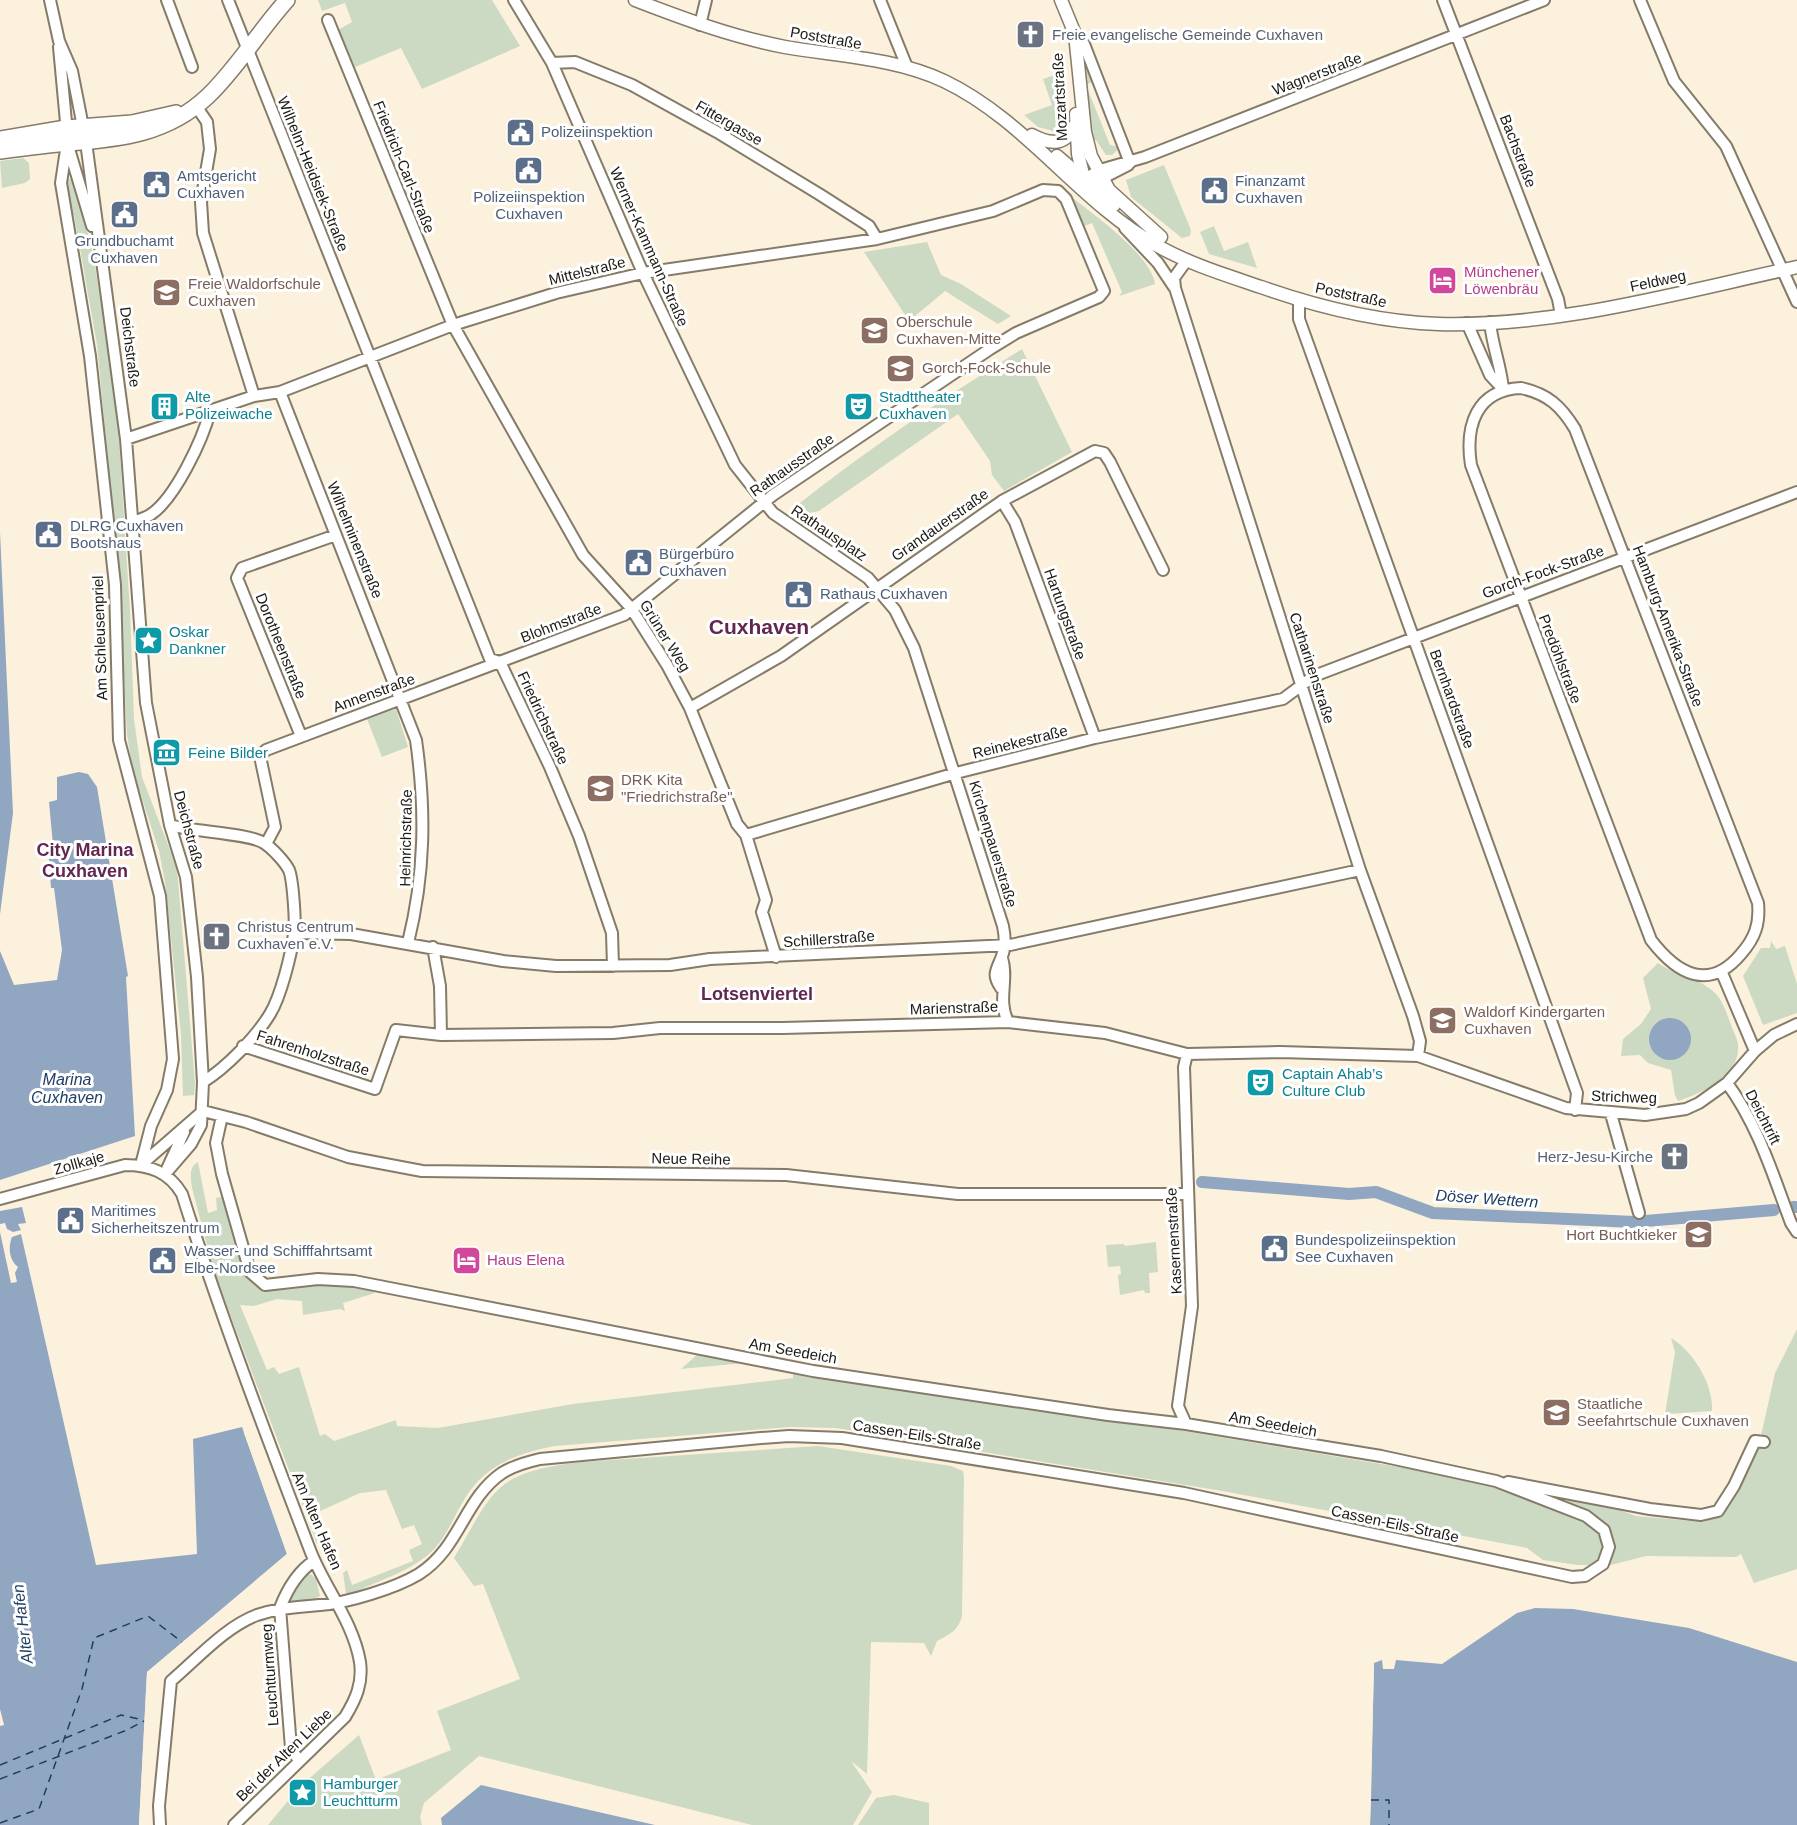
<svg xmlns="http://www.w3.org/2000/svg" width="1797" height="1825" font-family="Helvetica,sans-serif">
<style>
.green{fill:#ccdac3}
.water{fill:#91a6c1}
.pier{fill:#fcf1dd}
.lines{fill:none;stroke-linecap:round;stroke-linejoin:round}
.canal{stroke:#91a6c1;stroke-width:12}
.ferry{stroke:#1f3e64;stroke-width:1.5;stroke-dasharray:8 6;stroke-linecap:butt}
.minor-casing{stroke:#847b69;stroke-width:14}
.tertiary-casing{stroke:#847b69;stroke-width:15}
.primary-casing{stroke:#847b69;stroke-width:18}
.minor{stroke:#fff;stroke-width:10}
.tertiary{stroke:#fff;stroke-width:12}
.primary{stroke:#fff;stroke-width:15}
.labels{text-anchor:middle;stroke-width:6;stroke-linejoin:round;paint-order:stroke}
.worship-label{font-size:15px;fill:#5b616d;stroke:#fff;text-anchor:start}
.street-label{font-size:15px;fill:#1d1a12;stroke:#fff}
.service-label{font-size:15px;fill:#4e5e75;stroke:#fff;text-anchor:start}
.hotel-label{font-size:15px;fill:#b23c85;stroke:#fff;text-anchor:start}
.education-label{font-size:15px;fill:#785e54;stroke:#fff;text-anchor:start}
.culture-label{font-size:15px;fill:#0d838f;stroke:#fff;text-anchor:start}
.water-label{font-size:16px;font-style:italic;fill:#1f3e64;stroke:#fff}
.quarter-label{font-size:18px;font-weight:bold;fill:#62274f;stroke:#fff}
.district-label{font-size:21px;font-weight:bold;fill:#62274f;stroke:#fff}
</style>
<rect width="100%" height="100%" fill="#fcf1dd"/>
<path class="green" d="M318,0H492L520,46L422,89L401,48L355,67L338,30L352,22L345,3L322,11Z
M1082,49L1094,81L1086,85L1110,145L1120,147L1112,155H1106L1096,140L1090,141Z
M1063,72L1064,123L1054,131L1038,127L1024,115L1052,105L1043,79Z
M23,158L29,163L30,179L25,183L2,188L0,161Z
M1164,165L1191,230L1190,236L1182,238L1131,197L1126,180Z
M73,178L93,253L110,361L118,424L130,611L134,719L142,777L177,868L195,1083L194,1095L183,1096L181,1034L165,882L159,851L133,771L127,735L119,577L97,345L74,215H70L67,180Z
M1073,198C1095,216 1151,255 1155,284L1119,296L1122,292L1092,223L1084,226Z
M1214,226L1224,251L1248,242L1257,268L1209,254L1200,232Z
M927,242L941,275L961,284L1011,316L998,324L945,291L909,321L864,252Z
M1022,349L1072,452L1004,491L992,475L990,461L958,414L819,511L804,514L797,509L796,506C868,449 944,398 1022,349Z
M396,709L408,747L382,757L367,719Z
M1771,941L1776,949L1785,946L1797,984V1013L1763,1025L1743,976L1761,948H1770Z
M1658,963C1676,976 1700,978 1715,993C1723,1001 1726,1012 1730,1022C1732,1029 1737,1037 1738,1044C1741,1076 1702,1093 1678,1101L1675,1095L1671,1070L1648,1063L1640,1055L1621,1056L1623,1039L1641,1024L1651,1009L1643,978Z
M198,1162L208,1213L217,1210L216,1198L224,1196L250,1279L255,1286C282,1301 334,1270 375,1293L343,1303L345,1311L340,1309L303,1315L302,1301L277,1299L254,1306L240,1305L267,1370L274,1367L279,1374L299,1367L320,1436L325,1434L334,1441L396,1420L397,1426L438,1428L573,1404L793,1378V1371L1160,1427L1411,1469L1487,1486L1526,1485L1600,1503L1636,1516L1703,1522L1718,1516L1758,1449L1775,1373L1797,1329V1569L1754,1583L1741,1554L1736,1557L1646,1556L1611,1565H1578L1543,1560L1527,1548L1512,1545L1222,1491L836,1428L790,1427L555,1446C518,1453 484,1465 464,1500C453,1518 446,1539 429,1554C407,1573 378,1580 352,1594L346,1593L343,1573L347,1570L352,1585L413,1561L409,1550L422,1544L414,1525L402,1529L386,1490L360,1493L316,1513L320,1537L317,1544L214,1272L192,1188C191,1179 188,1167 198,1162Z
M1156,1242L1158,1272L1149,1273L1150,1293H1145L1144,1290L1120,1295L1118,1275L1121,1274L1120,1266L1108,1267L1106,1245L1124,1244L1125,1246Z
M1671,1338C1693,1351 1714,1385 1712,1411L1665,1414L1675,1352Z
M699,1353L744,1363L681,1369Z
M818,1446L951,1466L963,1471L964,1477L962,1616C958,1631 950,1634 937,1641L931,1656L924,1643L871,1642L867,1774L851,1761L872,1792L853,1825H752L479,1756L424,1803L420,1817L422,1825H268L292,1796L297,1800L306,1796L305,1790L308,1787L304,1783L359,1735L376,1780L451,1750L437,1711L520,1679L483,1584L474,1586L454,1558C495,1488 494,1473 580,1462Z
M311,1574L316,1579L320,1596L313,1600L287,1601L305,1576Z
M894,1795L929,1803V1825H858L876,1798Z"/>
<path class="water" d="M0,532L13,813L0,914Z
M79,772L88,774L97,787L128,976L126,977L135,1136L0,1180V951L14,985L57,980L62,950L54,888H51L48,846L53,845L49,802L57,800V777Z
M1649 1039a21 21 0 1 1 42 0a21 21 0 1 1-42 0Z
M22,1207L26,1223L18,1224L21,1230L13,1232L7,1229L5,1223L0,1224V1211Z
M0,1232L11,1283L17,1282L15,1273L18,1267C9,1260 8,1247 12,1237L21,1234L96,1565L197,1554L193,1439L242,1427L287,1554L147,1672L139,1825H0V1726L4,1725L0,1709Z
M1535,1608L1573,1609L1689,1628L1797,1662V1825H1370L1374,1663L1382,1660L1383,1669H1394L1396,1660L1442,1664L1517,1613Z
M481,1785L655,1825H442L441,1818Z"/>
<path class="pier" d="M247,1432L290,1554L150,1674L142,1825H139L147,1672L287,1554L244,1433Z
M1372,1661L1374,1663L1371,1800L1370,1825H1367Z"/>
<g class="lines">
<path class="canal" d="M1202,1182L1349,1194L1376,1192L1433,1213L1634,1222L1774,1210
M1793,1207H1797"/>
<path class="ferry" d="M0,1765L121,1715L143,1720
M0,1779L127,1730L144,1721
M1371,1800H1389V1825
M0,1823L39,1809L82,1689L94,1638L148,1616L182,1642"/>
<defs>
<path id="minor" d="M50,0L59,41L72,71L86,142L126,439L146,703L170,825L186,877L197,977L203,1082L201,1125L191,1144L166,1173
M167,0L192,67
M228,0L490,659L500,662L550,767L579,836L612,933L613,966
M514,0L552,63L643,273L735,465L773,513L868,578L895,610L914,648L1003,926C1005,936 1006,947 1002,956C997,970 991,974 1001,988
M880,0L907,67
M1443,0L1558,299L1561,315
M1640,0L1674,81L1726,146L1797,302
M328,20L453,325L583,555L631,608L667,665L690,708L737,824L746,835L766,900L762,912L776,957
M700,25L706,0
M1075,34L1084,44L1130,163
M59,47L67,133
M552,63L575,62L632,85L717,132L819,194L869,226L877,239
M196,106L207,122L210,149L201,202L203,233L254,396
M67,143L61,183L90,356L115,585L119,740L160,896L173,1059L167,1090L151,1126L141,1165
M69,149L92,226
M1079,182L1100,170L1145,157L1544,0
M1082,185L1091,184L1128,165
M1125,228L1158,263L1174,287
M1187,260L1174,278L1175,288L1360,870L1413,1016L1420,1041L1418,1056
M1299,299V319L1577,1093L1575,1110
M1490,322C1492,345 1501,366 1503,389
M1467,323L1490,375L1503,389
M1521,388C1548,394 1561,406 1575,429L1758,903C1760,924 1755,938 1741,954C1709,992 1677,974 1651,940L1471,465C1465,426 1476,390 1521,388Z
M280,392L416,740C426,811 425,874 408,943
M126,439L254,396L280,392L453,325L556,293L643,273L877,239L993,211L1043,190L1058,191L1066,199L1104,291L1099,297L1016,333L990,349L773,495L624,615L266,750L260,756L261,761L275,827L266,844
M1002,501L1015,522L1095,738
M133,522C138,520 145,518 150,515C175,499 203,439 210,411
M690,708L781,656L1002,501L1095,451L1104,453L1110,462L1163,570
M301,736L237,578L242,568L336,535
M170,825C194,832 248,833 264,843C272,848 285,862 289,870C293,880 296,924 294,934C291,955 281,996 270,1014C256,1037 226,1068 203,1082
M746,835L956,773L1095,738L1283,699L1314,676L1797,492
M295,933L351,934L503,961L556,966L670,965L710,959L1010,945L1360,870
M433,947L440,986L441,1035
M1002,958C1009,980 997,999 1008,1022
M1722,973L1755,1051
M243,1046L375,1089L396,1030L441,1035L613,1033L660,1028H783L1008,1022L1105,1033L1187,1054L1280,1052L1418,1056L1566,1108L1645,1115L1686,1109L1699,1103L1727,1083L1755,1051L1774,1035L1797,1024
M1727,1083C1758,1125 1773,1175 1791,1223L1797,1232
M203,1111L246,1122L348,1157L422,1171L786,1175L958,1194H1186
M1611,1114L1639,1213
M141,1165L203,1111
M167,1169L184,1132
M0,1199L125,1165C150,1165 169,1172 182,1194C220,1314 265,1432 310,1550C324,1587 353,1621 360,1662C363,1683 356,1699 345,1717L234,1825
M1186,1424L1178,1406L1192,1306L1184,1067L1187,1054
M1508,1482L1650,1509L1701,1515L1718,1511L1734,1486L1755,1441L1764,1442
M299,1761L291,1748L280,1608C287,1590 297,1572 314,1561
M160,1825L159,1806L171,1681C197,1659 225,1627 257,1615C278,1608 298,1607 320,1605C347,1603 396,1588 419,1574C460,1548 464,1499 502,1473C513,1466 527,1462 540,1459L761,1438L789,1436L842,1438L1184,1493L1572,1577L1585,1576L1603,1564L1609,1547L1604,1530L1586,1516L1496,1481L1381,1456L1186,1424L1108,1415L813,1371L354,1281L318,1279L265,1285L250,1272L222,1174L216,1143L222,1116"/>
<path id="tertiary" d="M635,0C684,19 733,37 785,47C837,56 895,58 944,81C1026,120 1078,201 1156,245C1189,264 1226,275 1261,287C1318,307 1378,322 1439,324C1559,327 1680,292 1797,267
M1061,0L1075,34L1085,132L1091,156L1109,190L1161,237
M1076,114L1078,154L1084,178
M1032,135C1052,146 1067,145 1076,123
M1057,156L1114,205"/>
<path id="primary" d="M0,139L66,128L132,123L176,113
M0,151C23,148 46,145 68,143C121,139 168,134 208,96C238,67 259,31 287,0"/>
</defs>
<use href="#minor" class="minor-casing"/>
<use href="#tertiary" class="tertiary-casing"/>
<use href="#primary" class="primary-casing"/>
<use href="#minor" class="minor"/>
<use href="#tertiary" class="tertiary"/>
<use href="#primary" class="primary"/>
</g>
<defs>
<symbol id="church-square" viewBox="-11 -11 22 22"><rect x="-9" y="-9" width="18" height="18" rx="4" fill="#6b7280" stroke="#fff"/><path d="M-1.2-6h2.4v3.5h3.3v2.4h-3.3V6h-2.4V-.1h-3.3v-2.4h3.3Z" fill="#fff"/></symbol>
<symbol id="civic-square" viewBox="-11 -11 22 22"><rect x="-9" y="-9" width="18" height="18" rx="4" fill="#5c6f8a" stroke="#fff"/><path d="M-.6-6.5H3V-4.5H.6V-3L4-1V1h2V6H-6V1h2V-1L-.6-3ZM-1.2 2.5V6h2.4V2.5Z" fill="#fff"/></symbol>
<symbol id="hotel-square" viewBox="-11 -11 22 22"><rect x="-9" y="-9" width="18" height="18" rx="4" fill="#d1479c" stroke="#fff"/><path d="M-6-4.5h1.5V1H6V5H4.5V3h-9V5H-6ZM-4 0a1.8 1.8 0 1 1 3.6 0ZM.5 0V-2.5h3Q6-2.5 6 0Z" fill="#fff"/></symbol>
<symbol id="school-square" viewBox="-11 -11 22 22"><rect x="-9" y="-9" width="18" height="18" rx="4" fill="#8d6e63" stroke="#fff"/><path d="M0-5L7-2L0 1L-7-2ZM-4 1L0 2.5L4 1V4Q0 6-4 4Z" fill="#fff"/></symbol>
<symbol id="building-square" viewBox="-11 -11 22 22"><rect x="-9" y="-9" width="18" height="18" rx="4" fill="#0f9aa8" stroke="#fff"/><path d="M-4-6H4V6H1V3H-1V6H-4ZM-2.5-4.3h1.7v1.8h-1.7ZM.8-4.3h1.7v1.8H.8ZM-2.5-1h1.7V.8h-1.7ZM.8-1h1.7V.8H.8Z" fill="#fff"/></symbol>
<symbol id="theatre-square" viewBox="-11 -11 22 22"><rect x="-9" y="-9" width="18" height="18" rx="4" fill="#0f9aa8" stroke="#fff"/><path d="M-5-5.5Q0-4 5-5.5V0Q5 5 0 6Q-5 5-5 0ZM-3.3-2.5H-1v1.5H-3.3ZM1-2.5H3.3v1.5H1ZM-2.8 1Q0 5.5 2.8 1Z" fill="#fff"/></symbol>
<symbol id="sight-square" viewBox="-11 -11 22 22"><rect x="-9" y="-9" width="18" height="18" rx="4" fill="#0f9aa8" stroke="#fff"/><path d="M0-6L1.8-2.2L6-1.7L2.9 1.2L3.7 5.4L0 3.3L-3.7 5.4L-2.9 1.2L-6-1.7L-1.8-2.2Z" fill="#fff"/></symbol>
<symbol id="museum-square" viewBox="-11 -11 22 22"><rect x="-9" y="-9" width="18" height="18" rx="4" fill="#0f9aa8" stroke="#fff"/><path d="M0-6L6-3V-2H-6V-3ZM-5-1h2V3h-2ZM-1-1h2V3h-2ZM3-1h2V3H3ZM-6 4H6V6H-6Z" fill="#fff"/></symbol>
</defs>
<g fill-rule="evenodd">
<use href="#church-square" x="1014" y="18" width="33" height="33"/>
<use href="#civic-square" x="504" y="116" width="33" height="33"/>
<use href="#civic-square" x="512" y="154" width="33" height="33"/>
<use href="#civic-square" x="140" y="168" width="33" height="33"/>
<use href="#civic-square" x="1198" y="174" width="33" height="33"/>
<use href="#civic-square" x="108" y="198" width="33" height="33"/>
<use href="#hotel-square" x="1426" y="264" width="33" height="33"/>
<use href="#school-square" x="150" y="276" width="33" height="33"/>
<use href="#school-square" x="858" y="314" width="33" height="33"/>
<use href="#school-square" x="884" y="352" width="33" height="33"/>
<use href="#building-square" x="148" y="390" width="33" height="33"/>
<use href="#theatre-square" x="842" y="390" width="33" height="33"/>
<use href="#civic-square" x="32" y="518" width="33" height="33"/>
<use href="#civic-square" x="622" y="546" width="33" height="33"/>
<use href="#civic-square" x="782" y="578" width="33" height="33"/>
<use href="#sight-square" x="132" y="624" width="33" height="33"/>
<use href="#museum-square" x="150" y="736" width="33" height="33"/>
<use href="#school-square" x="584" y="772" width="33" height="33"/>
<use href="#church-square" x="200" y="920" width="33" height="33"/>
<use href="#school-square" x="1426" y="1004" width="33" height="33"/>
<use href="#theatre-square" x="1244" y="1066" width="33" height="33"/>
<use href="#church-square" x="1658" y="1140" width="33" height="33"/>
<use href="#civic-square" x="54" y="1204" width="33" height="33"/>
<use href="#school-square" x="1682" y="1218" width="33" height="33"/>
<use href="#civic-square" x="1258" y="1232" width="33" height="33"/>
<use href="#civic-square" x="146" y="1244" width="33" height="33"/>
<use href="#hotel-square" x="450" y="1244" width="33" height="33"/>
<use href="#school-square" x="1540" y="1396" width="33" height="33"/>
<use href="#sight-square" x="286" y="1776" width="33" height="33"/>
</g>
<g class="labels">
<g class="worship-label">
<text x="1052" y="40">Freie evangelische Gemeinde Cuxhaven</text>
<text x="237" y="932">Christus Centrum<tspan x="237" dy="17">Cuxhaven e.V.</tspan></text>
<text x="1653" y="1162" text-anchor="end">Herz-Jesu-Kirche</text>
</g>
<g class="street-label">
<text transform="translate(826 38) rotate(10)" y="5">Poststraße</text>
<text transform="translate(1317 74) rotate(-21)" y="5">Wagnerstraße</text>
<text transform="translate(1060 97) rotate(-93)" y="5">Mozartstraße</text>
<text transform="translate(729 123) rotate(30)" y="5">Fittergasse</text>
<text transform="translate(1518 151) rotate(69)" y="5">Bachstraße</text>
<text transform="translate(404 167) rotate(68)" y="5">Friedrich-Carl-Straße</text>
<text transform="translate(313 174) rotate(68)" y="5">Wilhelm-Heidsiek-Straße</text>
<text transform="translate(649 247) rotate(66)" y="5">Werner-Kammann-Straße</text>
<text transform="translate(587 271) rotate(-14)" y="5">Mittelstraße</text>
<text transform="translate(1658 281) rotate(-12)" y="5">Feldweg</text>
<text transform="translate(1351 295) rotate(12)" y="5">Poststraße</text>
<text transform="translate(130 347) rotate(83)" y="5">Deichstraße</text>
<text transform="translate(792 465) rotate(-35)" y="5">Rathausstraße</text>
<text transform="translate(940 525) rotate(-35)" y="5">Grandauerstraße</text>
<text transform="translate(829 533) rotate(34)" y="5">Rathausplatz</text>
<text transform="translate(355 540) rotate(68)" y="5">Wilhelminenstraße</text>
<text transform="translate(1543 572) rotate(-20)" y="5">Gorch-Fock-Straße</text>
<text transform="translate(1065 614) rotate(70)" y="5">Hartungstraße</text>
<text transform="translate(561 623) rotate(-21)" y="5">Blohmstraße</text>
<text transform="translate(1668 626) rotate(69)" y="5">Hamburg-Amerika-Straße</text>
<text transform="translate(665 636) rotate(58)" y="5">Grüner Weg</text>
<text transform="translate(100 638) rotate(-92)" y="5">Am Schleusenpriel</text>
<text transform="translate(281 646) rotate(68)" y="5">Dorotheenstraße</text>
<text transform="translate(1560 659) rotate(69)" y="5">Predöhlstraße</text>
<text transform="translate(1312 668) rotate(72)" y="5">Catharinenstraße</text>
<text transform="translate(374 693) rotate(-20)" y="5">Annenstraße</text>
<text transform="translate(1452 699) rotate(70)" y="5">Bernhardstraße</text>
<text transform="translate(543 718) rotate(65)" y="5">Friedrichstraße</text>
<text transform="translate(1020 742) rotate(-14)" y="5">Reinekestraße</text>
<text transform="translate(189 830) rotate(75)" y="5">Deichstraße</text>
<text transform="translate(406 838) rotate(-89)" y="5">Heinrichstraße</text>
<text transform="translate(993 844) rotate(73)" y="5">Kirchenpauerstraße</text>
<text transform="translate(829 939) rotate(-4)" y="5">Schillerstraße</text>
<text transform="translate(954 1008) rotate(-2)" y="5">Marienstraße</text>
<text transform="translate(313 1053) rotate(18)" y="5">Fahrenholzstraße</text>
<text transform="translate(1624 1097) rotate(2)" y="5">Strichweg</text>
<text transform="translate(1763 1117) rotate(63)" y="5">Deichtrift</text>
<text transform="translate(691 1159) rotate(1)" y="5">Neue Reihe</text>
<text transform="translate(79 1163) rotate(-16)" y="5">Zollkaje</text>
<text transform="translate(1174 1241) rotate(-93)" y="5">Kasernenstraße</text>
<text transform="translate(793 1351) rotate(10)" y="5">Am Seedeich</text>
<text transform="translate(1273 1424) rotate(10)" y="5">Am Seedeich</text>
<text transform="translate(917 1435) rotate(9)" y="5">Cassen-Eils-Straße</text>
<text transform="translate(317 1521) rotate(67)" y="5">Am Alten Hafen</text>
<text transform="translate(1395 1524) rotate(12)" y="5">Cassen-Eils-Straße</text>
<text transform="translate(270 1675) rotate(-94)" y="5">Leuchtturmweg</text>
<text transform="translate(284 1755) rotate(-44)" y="5">Bei der Alten Liebe</text>
</g>
<g class="service-label">
<text x="541" y="137">Polizeiinspektion</text>
<text x="177" y="181">Amtsgericht<tspan x="177" dy="17">Cuxhaven</tspan></text>
<text x="1235" y="186">Finanzamt<tspan x="1235" dy="17">Cuxhaven</tspan></text>
<text x="529" y="202" text-anchor="middle">Polizeiinspektion<tspan x="529" dy="17">Cuxhaven</tspan></text>
<text x="124" y="246" text-anchor="middle">Grundbuchamt<tspan x="124" dy="17">Cuxhaven</tspan></text>
<text x="70" y="531">DLRG Cuxhaven<tspan x="70" dy="17">Bootshaus</tspan></text>
<text x="659" y="559">Bürgerbüro<tspan x="659" dy="17">Cuxhaven</tspan></text>
<text x="820" y="599">Rathaus Cuxhaven</text>
<text x="91" y="1216">Maritimes<tspan x="91" dy="17">Sicherheitszentrum</tspan></text>
<text x="1295" y="1245">Bundespolizeiinspektion<tspan x="1295" dy="17">See Cuxhaven</tspan></text>
<text x="184" y="1256">Wasser- und Schifffahrtsamt<tspan x="184" dy="17">Elbe-Nordsee</tspan></text>
</g>
<g class="hotel-label">
<text x="1464" y="277">Münchener<tspan x="1464" dy="17">Löwenbräu</tspan></text>
<text x="487" y="1265">Haus Elena</text>
</g>
<g class="education-label">
<text x="188" y="289">Freie Waldorfschule<tspan x="188" dy="17">Cuxhaven</tspan></text>
<text x="896" y="327">Oberschule<tspan x="896" dy="17">Cuxhaven-Mitte</tspan></text>
<text x="922" y="373">Gorch-Fock-Schule</text>
<text x="621" y="785">DRK Kita<tspan x="621" dy="17">"Friedrichstraße"</tspan></text>
<text x="1464" y="1017">Waldorf Kindergarten<tspan x="1464" dy="17">Cuxhaven</tspan></text>
<text x="1677" y="1240" text-anchor="end">Hort Buchtkieker</text>
<text x="1577" y="1409">Staatliche<tspan x="1577" dy="17">Seefahrtschule Cuxhaven</tspan></text>
</g>
<g class="culture-label">
<text x="185" y="402">Alte<tspan x="185" dy="17">Polizeiwache</tspan></text>
<text x="879" y="402">Stadttheater<tspan x="879" dy="17">Cuxhaven</tspan></text>
<text x="169" y="637">Oskar<tspan x="169" dy="17">Dankner</tspan></text>
<text x="188" y="758">Feine Bilder</text>
<text x="1282" y="1079">Captain Ahab’s<tspan x="1282" dy="17">Culture Club</tspan></text>
<text x="323" y="1789">Hamburger<tspan x="323" dy="17">Leuchtturm</tspan></text>
</g>
<g class="water-label">
<text x="67" y="1085">Marina<tspan x="67" dy="18">Cuxhaven</tspan></text>
<text transform="translate(1487 1198) rotate(4)" y="6">Döser Wettern</text>
<text transform="translate(22 1624) rotate(-97)" y="6">Alter Hafen</text>
</g>
<g class="quarter-label">
<text x="85" y="856">City Marina<tspan x="85" dy="21">Cuxhaven</tspan></text>
<text x="757" y="1000">Lotsenviertel</text>
</g>
<g class="district-label">
<text x="759" y="634">Cuxhaven</text>
</g>
</g>
</svg>
